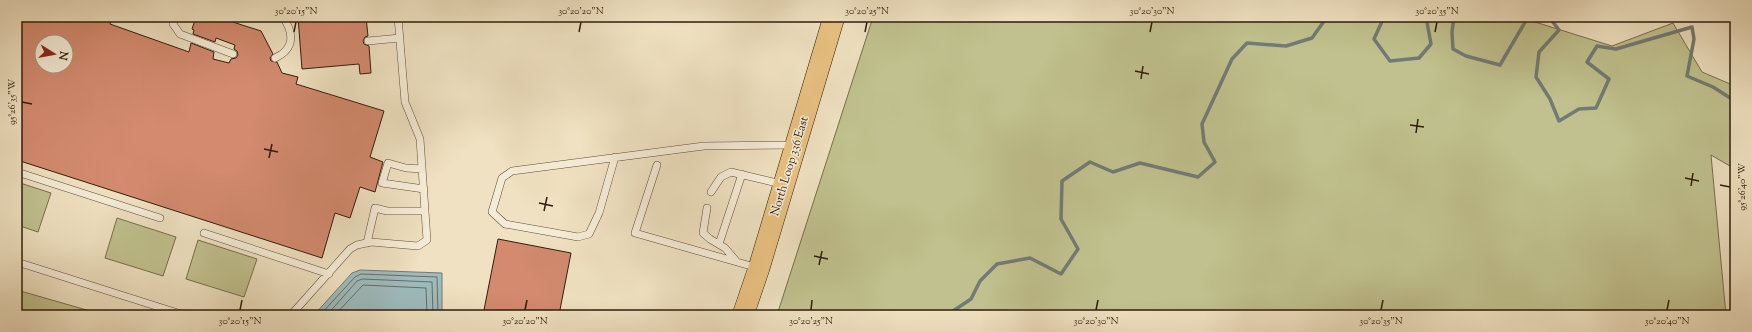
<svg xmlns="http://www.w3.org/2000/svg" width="1752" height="332" font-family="'Sorts Mill Goudy',serif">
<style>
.green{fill:#c0c18e;stroke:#786e4c}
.water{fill:#9ebbbd;stroke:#727b75}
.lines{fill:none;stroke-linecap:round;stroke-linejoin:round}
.shore{stroke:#686c64;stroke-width:1}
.stream{stroke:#727b75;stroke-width:3.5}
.building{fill:#d38a6f;stroke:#311c0a;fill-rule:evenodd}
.lane-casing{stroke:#604d38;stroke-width:8}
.primary-casing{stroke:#311c0a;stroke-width:22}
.lane{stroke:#f5ecd7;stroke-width:7}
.primary{stroke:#e8c080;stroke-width:21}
.ticks{fill:none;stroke:#311c0a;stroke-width:1.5}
.labels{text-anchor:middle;stroke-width:3;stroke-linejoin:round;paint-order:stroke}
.street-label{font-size:12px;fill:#311c0a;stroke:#f5ecd7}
.neatline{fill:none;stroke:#311c0a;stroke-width:1.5}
.ticks-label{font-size:10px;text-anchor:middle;fill:#311c0a}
</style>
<rect width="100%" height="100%" fill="#efe1c1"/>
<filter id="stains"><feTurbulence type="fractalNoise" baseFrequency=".005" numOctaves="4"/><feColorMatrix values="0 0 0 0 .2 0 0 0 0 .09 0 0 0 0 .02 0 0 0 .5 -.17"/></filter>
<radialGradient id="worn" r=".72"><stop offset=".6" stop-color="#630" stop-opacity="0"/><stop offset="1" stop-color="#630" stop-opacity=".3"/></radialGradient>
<path class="green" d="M873,17H1519L1612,46L1673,23L1702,72L1735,86V169L1711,155L1726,315H777Z
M17,182L51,193L38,232L17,225Z
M117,218L176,237L163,276L105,258Z
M198,240L257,259L244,297L186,279Z
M17,290L104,315H17Z"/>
<path class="water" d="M360,270L442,273V315H314L352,273Z"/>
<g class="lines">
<path class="shore" d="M320,315L355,277L361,274L437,277L438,315
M327,315L357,281L362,279L432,282L433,315
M335,315L363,285L426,288L427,315"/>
<path class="stream" d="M1384,17L1374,39L1390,61L1419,58L1431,44L1426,17
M1454,17L1452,32L1453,49L1466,56L1500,65L1528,17
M1549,17L1559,30L1539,52L1536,77L1550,99L1559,121L1579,109L1596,108L1609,79L1587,62L1597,46L1616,49L1692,27L1694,39L1687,76L1713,87L1735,101
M947,315L971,299L980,281L997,264L1030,258L1061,274L1078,249L1061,219L1062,181L1090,162L1113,172L1140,163L1198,177L1215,162L1204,142L1202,124L1232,59L1247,43L1286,46L1312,38L1327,17"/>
</g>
<path class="building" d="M17,17H112L110,24L189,52L191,43L214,52L213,59L229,63L231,59L236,58L238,55L237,51L234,49L235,45L216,38L215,42L193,34L194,30L192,29L196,17H217L261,31L273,54L270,58L271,61L277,62L282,73L298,77L296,84L384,111L370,157L383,162L375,192L360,187L350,218L335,213L322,258L17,160ZM42,42H66V66H42Z
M298,17H366L368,36L365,37L363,41L364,44L369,46L371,73L360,74L359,64L302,69Z
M498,239L571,253L559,315H483Z"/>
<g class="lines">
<defs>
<path id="lane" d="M173,17V24L180,34L233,54
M368,41L400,38
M275,58C295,49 294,33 283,17
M615,157L599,213L589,234L578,237L505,224L492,212L502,178L512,171L704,146L793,145
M657,165L635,233L737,262L725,248L710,239L703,233L707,208
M422,169L406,168L388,163L382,183L424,189
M17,172L160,218
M711,192L721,177L731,172L781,184
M204,233L329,274
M367,243L375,208L387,211H425
M719,244L742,174
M17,262L184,315
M737,262L758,268
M291,315L350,249L357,245L371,242L418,246L427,240L420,139L405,102L398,17"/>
<path id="primary" d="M743,315L759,268L834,17"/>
</defs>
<use href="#lane" class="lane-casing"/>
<use href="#primary" class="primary-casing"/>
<use href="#lane" class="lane"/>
<use href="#primary" class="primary"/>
</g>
<path class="ticks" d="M294,32L296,22M579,32L581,22M865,32L867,22M1150,32L1152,22M1435,32L1437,22M1135,71L1149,74M1141,79L1143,66M22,102L32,104M1410,125L1424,127M1416,133L1418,119M264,149L278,152M269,158L272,144M1685,178L1699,181M1720,185L1730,187M1691,186L1693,173M539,203L553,206M544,211L547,197M814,256L828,259M819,265L822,251M240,310L242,300M525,310L527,300M811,310L812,300M1096,310L1098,300M1381,310L1383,300M1667,310L1669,300"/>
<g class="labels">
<g class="street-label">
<text transform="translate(789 166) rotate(-73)" y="4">North Loop 336 East</text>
</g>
</g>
<rect width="1752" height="332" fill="none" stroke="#efe1c1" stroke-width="44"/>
<g transform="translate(54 54) rotate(101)"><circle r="19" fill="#f5ecd7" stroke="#a79985"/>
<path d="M0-3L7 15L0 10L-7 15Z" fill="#8f2418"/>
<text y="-6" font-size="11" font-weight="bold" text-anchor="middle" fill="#311c0a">N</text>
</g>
<rect x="22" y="22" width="1708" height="288" class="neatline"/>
<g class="ticks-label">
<text x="296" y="14">30°20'15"N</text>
<text x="581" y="14">30°20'20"N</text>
<text x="867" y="14">30°20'25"N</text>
<text x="1152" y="14">30°20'30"N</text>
<text x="1437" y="14">30°20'35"N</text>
<text transform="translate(11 102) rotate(-90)" y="4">95°26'35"W</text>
<text transform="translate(1741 187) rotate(-90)" y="4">95°26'40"W</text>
<text x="240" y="324">30°20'15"N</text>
<text x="525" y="324">30°20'20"N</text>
<text x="811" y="324">30°20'25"N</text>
<text x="1096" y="324">30°20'30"N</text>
<text x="1381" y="324">30°20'35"N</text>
<text x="1667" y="324">30°20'40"N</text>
</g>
<rect width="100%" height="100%" filter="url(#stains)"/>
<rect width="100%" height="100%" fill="url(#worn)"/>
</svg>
